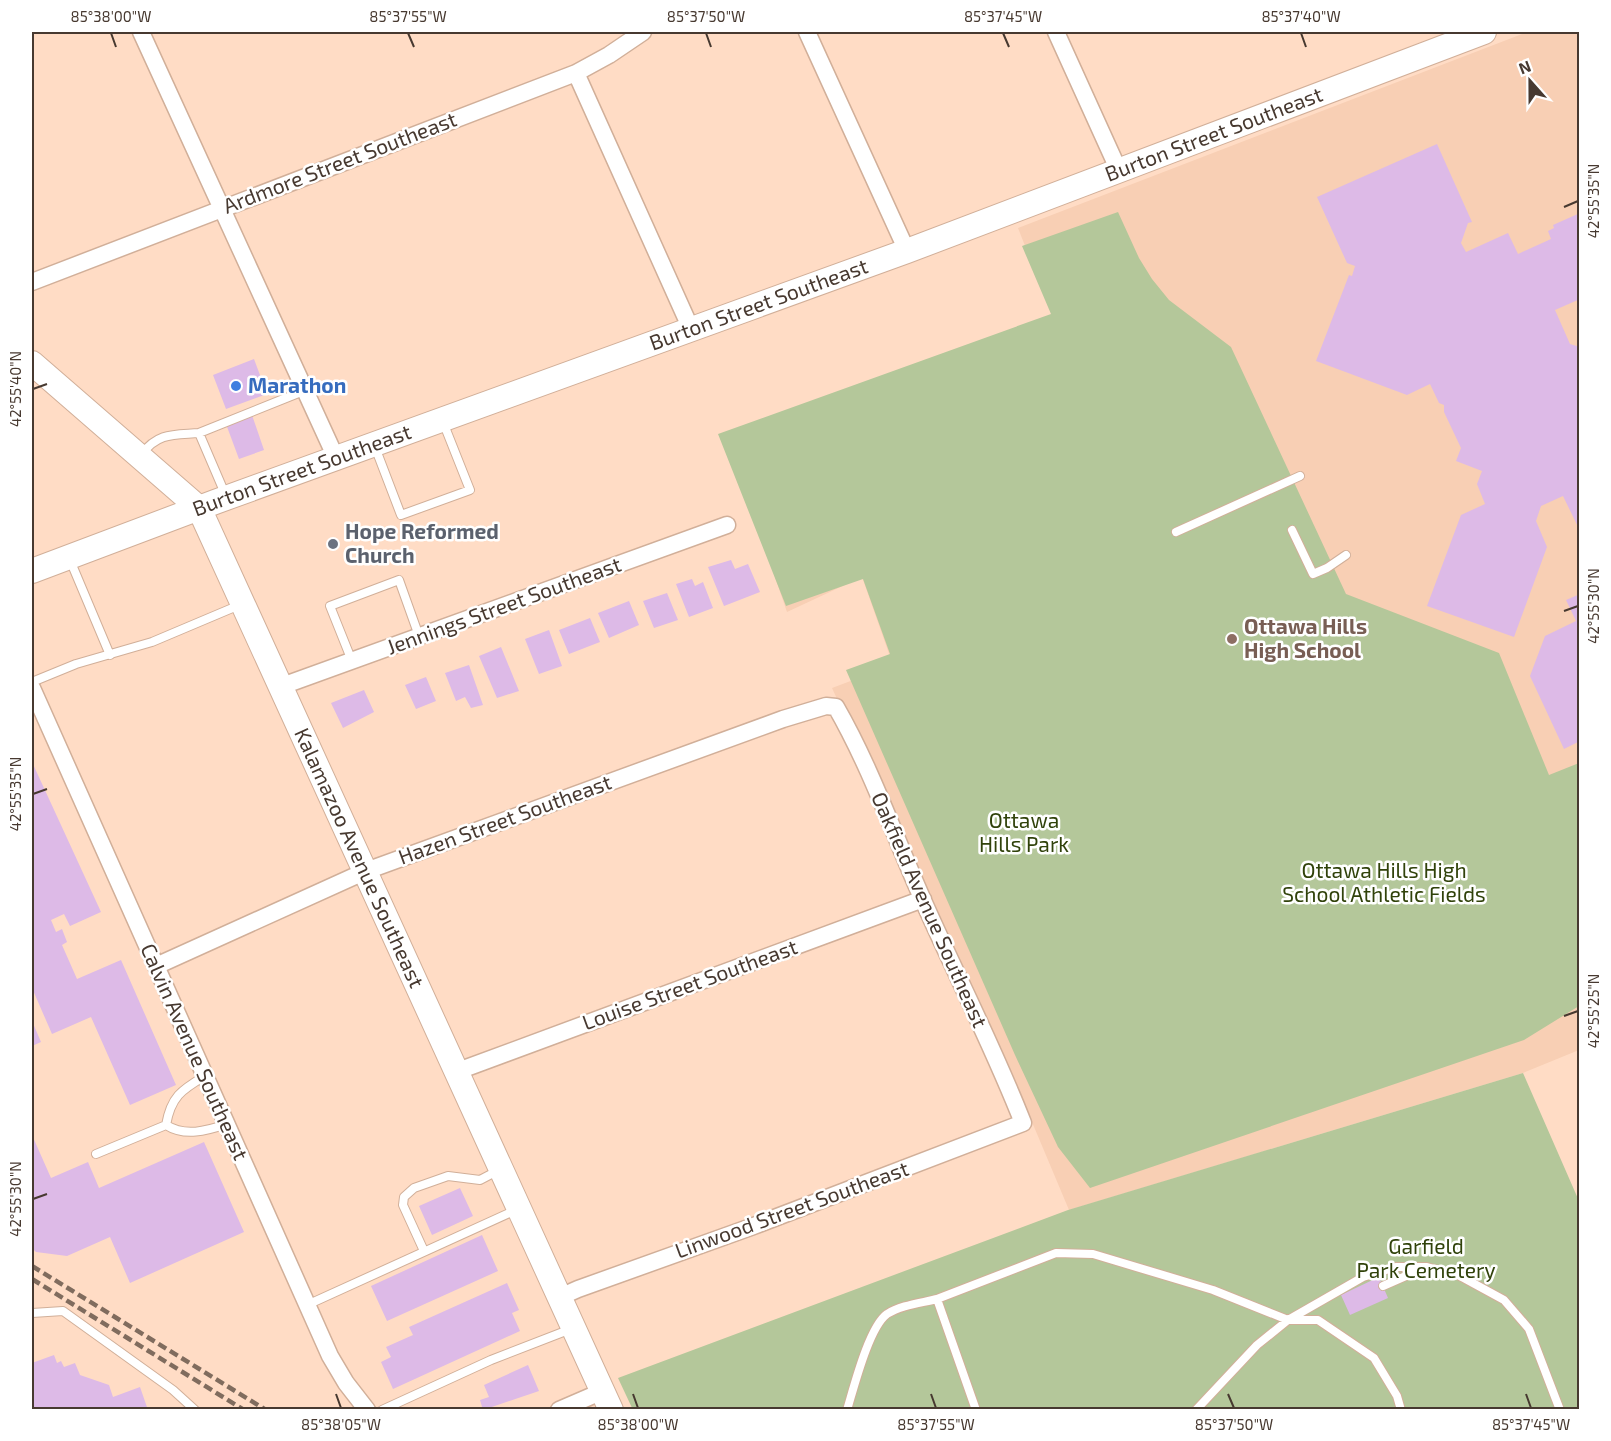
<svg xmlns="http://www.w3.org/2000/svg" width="1611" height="1441" font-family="'Exo 2',sans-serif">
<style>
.built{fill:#f8cfb4}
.green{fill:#b4c79a}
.building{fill:#ddbae7}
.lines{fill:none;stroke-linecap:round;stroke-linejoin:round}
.service-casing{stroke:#d1af99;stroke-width:10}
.minor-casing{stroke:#d1af99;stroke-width:19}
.secondary-casing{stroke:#d1af99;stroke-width:26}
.service{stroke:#fff;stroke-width:8}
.minor{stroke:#fff;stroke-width:16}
.secondary{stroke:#fff;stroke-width:24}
.rail{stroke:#806c5e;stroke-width:4.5;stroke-dasharray:9 4.5;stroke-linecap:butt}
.ticks{fill:none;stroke:#473930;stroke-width:2}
.shop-dot{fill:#3f7fe0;stroke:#fff;stroke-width:2}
.worship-dot{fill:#6b7280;stroke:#fff;stroke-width:2}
.education-dot{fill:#8d6e63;stroke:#fff;stroke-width:2}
.labels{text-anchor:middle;stroke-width:5;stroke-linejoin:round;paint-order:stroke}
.street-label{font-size:21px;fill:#473930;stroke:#fff}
.shop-label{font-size:21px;font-weight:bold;fill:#366cbe;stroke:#fff;text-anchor:start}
.worship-label{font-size:21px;font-weight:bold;fill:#5b616d;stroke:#fff;text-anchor:start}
.education-label{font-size:21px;font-weight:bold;fill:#785e54;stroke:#fff;text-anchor:start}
.park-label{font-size:21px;fill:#30420a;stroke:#fff}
.neatline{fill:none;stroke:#473930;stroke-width:2}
.ticks-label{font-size:15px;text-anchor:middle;fill:#473930}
</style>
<rect width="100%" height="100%" fill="#ffdcc5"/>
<path class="built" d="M1527,32H1579V1050L1523,1073L1069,1210L1032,1122L832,688L893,665L862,577L787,612L726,435L1053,317L1018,228Z"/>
<path class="green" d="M1118,212L1139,258L1152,279L1169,300L1231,347L1346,594L1499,653L1549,775L1579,763V1006L1524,1040L1090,1188L1058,1147L1015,1055L846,670L890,654L863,579L786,606L718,434L1051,314L1022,246Z
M1523,1073L1579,1201V1409L633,1410L618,1378L1068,1210Z"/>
<path class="building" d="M1437,144L1472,222L1468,223L1461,243L1466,252L1508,233L1518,254L1551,239L1548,231L1554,228L1553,225L1580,213V299L1555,310L1570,344L1580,347V531L1563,496L1541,506L1536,521L1547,547L1514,637L1427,606L1461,515L1485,504L1477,484L1482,471L1456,461L1461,448L1444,412V405L1439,403L1430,384L1407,395L1316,361L1349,275L1352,276L1355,266L1347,263L1317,197Z
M254,359L267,394L226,409L213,375Z
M252,415L264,450L239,459L226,424Z
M731,560L735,569L748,564L760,592L724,606L708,567Z
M692,579L695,586L703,582L713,608L689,617L676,584Z
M667,593L678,620L654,628L643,601Z
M1580,594V741L1564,749L1530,676L1545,636L1576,621L1566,600Z
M629,601L639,625L609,638L598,613Z
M590,618L600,642L569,654L559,630Z
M549,630L562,666L539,674L525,639Z
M501,647L519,691L497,698L479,656Z
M469,665L483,705L471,708L465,697L456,701L445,673Z
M426,677L436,701L416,709L405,685Z
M364,690L374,712L343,728L331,703Z
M32,762L101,912L70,926L64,914L51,920L56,932L62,929L67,942L62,945L77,979L121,960L176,1085L130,1105L91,1017L52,1034L32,988Z
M32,1021L41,1042L32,1046Z
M32,1135L51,1178L88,1162L99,1188L204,1142L244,1232L130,1283L110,1237L67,1256L36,1252L32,1248Z
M460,1188L473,1216L432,1235L419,1206Z
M482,1235L498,1271L387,1321L371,1286Z
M1379,1277L1388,1298L1350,1315L1341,1295Z
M507,1283L519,1310L512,1313L520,1331L393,1389L381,1362L391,1357L386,1347L413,1335L409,1327Z
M54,1355L57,1363L61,1361L64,1367L75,1363L80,1375L109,1385L113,1397L140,1387L148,1410H32V1363Z
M528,1365L539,1391L483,1410L480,1400L489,1397L484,1385Z"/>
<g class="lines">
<defs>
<path id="service" d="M199,433L226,496
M375,447L401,515L470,490L443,422
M142,454C158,432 175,435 199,433L306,390
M1292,530L1313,574L1327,568L1346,555
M1176,532L1300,476
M70,560L110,655
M352,661L330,606L399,580L419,636
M32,682L76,664L152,642L242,604
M205,1076C181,1090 171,1097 166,1125C185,1137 206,1131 227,1124
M96,1154L166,1125
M424,1251L403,1205L404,1197L414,1188L448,1176L480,1180L499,1170
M1383,1286L1424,1268
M307,1305L516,1210
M32,1313L63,1311L173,1390L195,1410
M382,1410L491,1360L571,1329
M847,1410C854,1387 869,1327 887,1314C901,1305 921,1303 937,1299
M976,1410L937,1299L1056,1253L1093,1254L1213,1290L1288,1320H1318L1374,1358L1397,1396L1401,1410
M1196,1410L1257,1345L1288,1320L1363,1277L1396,1267H1427L1460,1276L1504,1300L1529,1329L1560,1410"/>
<path id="minor" d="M141,32L336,458
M807,32L907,251
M1056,32L1119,171
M576,73L691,329
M32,282L576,73L609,55L643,32
M282,686L727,525
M32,688L330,1356L346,1383L367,1410
M156,966L366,871L783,719L826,706L836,707C871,768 894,835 922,898C955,973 993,1046 1023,1123L751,1227L578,1289L560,1297
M458,1071L923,899
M559,1410L603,1391"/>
<g id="secondary">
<path id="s1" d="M32,363L199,508L611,1410"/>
<path id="s2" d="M32,571L215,502L907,251L1484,32"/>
</g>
</defs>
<use href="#service" class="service-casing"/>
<use href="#minor" class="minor-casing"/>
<use href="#secondary" class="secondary-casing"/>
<use href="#service" class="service"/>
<use href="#minor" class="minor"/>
<use href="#secondary" class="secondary"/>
<path class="rail" d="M32,1266L266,1410
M32,1279L244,1410"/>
</g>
<path class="ticks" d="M111,33L116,47M408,33L414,47M706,33L711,47M1003,33L1009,47M1301,33L1306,47M1564,207L1578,201M33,389L47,384M1564,611L1578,606M33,794L47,789M1564,1016L1578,1011M33,1199L47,1194M336,1394L341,1408M633,1394L638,1408M931,1394L936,1408M1228,1394L1234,1408M1526,1394L1531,1408"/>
<circle class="shop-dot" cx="236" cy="386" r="6"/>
<circle class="worship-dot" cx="333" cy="544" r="6"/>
<circle class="education-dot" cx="1232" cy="639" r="6"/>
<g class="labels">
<g class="street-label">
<text dy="7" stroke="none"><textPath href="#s2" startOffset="1260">Burton Street Southeast</textPath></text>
<text transform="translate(340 163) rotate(-21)" y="7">Ardmore Street Southeast</text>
<text dy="7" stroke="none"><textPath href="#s2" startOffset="774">Burton Street Southeast</textPath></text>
<text dy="7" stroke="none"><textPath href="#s2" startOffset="288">Burton Street Southeast</textPath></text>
<text transform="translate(504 606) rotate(-20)" y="7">Jennings Street Southeast</text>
<text transform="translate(505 820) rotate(-20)" y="7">Hazen Street Southeast</text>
<text dy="7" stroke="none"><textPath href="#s1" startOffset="606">Kalamazoo Avenue Southeast</textPath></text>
<text transform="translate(929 910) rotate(66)" y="7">Oakfield Avenue Southeast</text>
<text transform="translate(690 985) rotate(-20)" y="7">Louise Street Southeast</text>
<text transform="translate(194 1052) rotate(66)" y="7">Calvin Avenue Southeast</text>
<text transform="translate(792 1210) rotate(-20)" y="7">Linwood Street Southeast</text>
</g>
<g class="shop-label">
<text x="248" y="393">Marathon</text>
</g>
<g class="worship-label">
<text x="345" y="539">Hope Reformed<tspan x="345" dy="24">Church</tspan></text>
</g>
<g class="education-label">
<text x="1244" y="634">Ottawa Hills<tspan x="1244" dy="24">High School</tspan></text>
</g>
<g class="park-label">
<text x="1024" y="828">Ottawa<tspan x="1024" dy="24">Hills Park</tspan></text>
<text x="1384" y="878">Ottawa Hills High<tspan x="1384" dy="24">School Athletic Fields</tspan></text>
<text x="1426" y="1254">Garfield<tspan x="1426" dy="24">Park Cemetery</tspan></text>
</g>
</g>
<rect width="1611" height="1441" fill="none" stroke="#ffffff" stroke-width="66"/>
<g transform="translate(1530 81) rotate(339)" stroke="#ffffff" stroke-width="4.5" paint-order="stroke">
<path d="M0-4.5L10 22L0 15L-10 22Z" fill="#473930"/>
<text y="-9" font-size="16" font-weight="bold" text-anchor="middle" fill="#473930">N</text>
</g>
<rect x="33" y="33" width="1545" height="1375" class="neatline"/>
<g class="ticks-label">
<text x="111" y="22">85°38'00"W</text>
<text x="408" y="22">85°37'55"W</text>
<text x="706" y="22">85°37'50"W</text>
<text x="1003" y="22">85°37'45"W</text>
<text x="1301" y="22">85°37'40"W</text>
<text transform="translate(1594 201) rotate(-90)" y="5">42°55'35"N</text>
<text transform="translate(16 389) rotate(-90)" y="5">42°55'40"N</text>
<text transform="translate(1594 606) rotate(-90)" y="5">42°55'30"N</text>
<text transform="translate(16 794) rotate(-90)" y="5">42°55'35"N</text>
<text transform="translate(1594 1011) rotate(-90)" y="5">42°55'25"N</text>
<text transform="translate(16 1199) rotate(-90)" y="5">42°55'30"N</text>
<text x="341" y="1430">85°38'05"W</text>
<text x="638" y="1430">85°38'00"W</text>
<text x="936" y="1430">85°37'55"W</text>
<text x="1234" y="1430">85°37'50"W</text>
<text x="1531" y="1430">85°37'45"W</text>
</g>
</svg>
